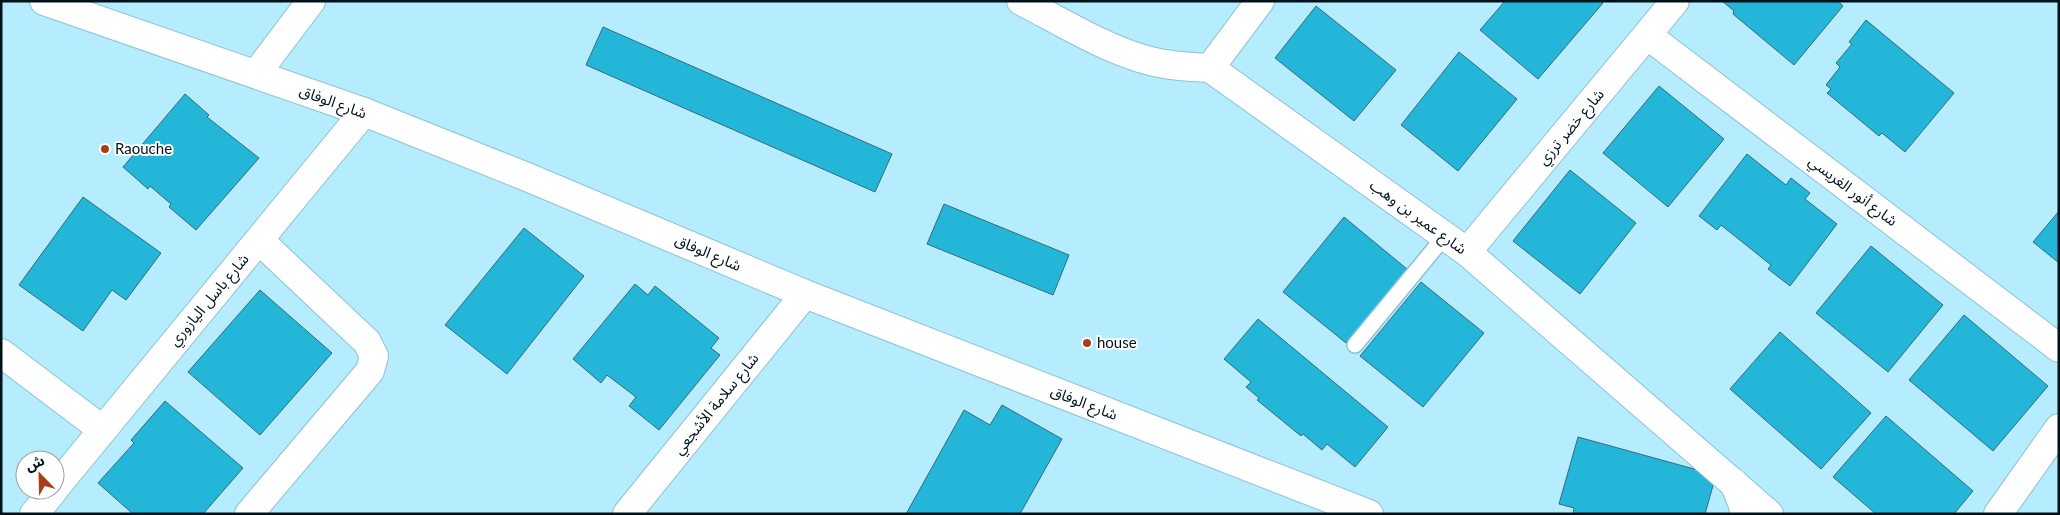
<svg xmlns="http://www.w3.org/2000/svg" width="2060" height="515" font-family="Lato,'Noto Sans Arabic',sans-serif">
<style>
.building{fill:#23b6d9;stroke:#366b7b}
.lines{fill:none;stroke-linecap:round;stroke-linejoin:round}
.lane-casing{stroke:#8cc3d4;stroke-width:18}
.street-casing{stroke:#8cc3d4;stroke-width:30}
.secondary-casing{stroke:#8cc3d4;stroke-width:30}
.lane{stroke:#fff;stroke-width:15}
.street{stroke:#fff;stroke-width:28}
.secondary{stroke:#fff;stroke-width:28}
.poi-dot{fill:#a74019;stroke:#fff;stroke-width:2}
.labels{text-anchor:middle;stroke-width:4;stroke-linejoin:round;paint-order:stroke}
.street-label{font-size:15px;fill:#001219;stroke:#fff}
.poi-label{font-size:15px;fill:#001219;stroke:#fff;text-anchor:start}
</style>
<rect width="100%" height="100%" fill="#b5edff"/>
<path class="building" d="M1505,1H1601L1603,3L1538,79L1480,30Z
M1722,1H1838L1843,6L1794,65L1733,14L1734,11Z
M1316,6L1396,70L1354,121L1275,58Z
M1866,20L1954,93L1905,152L1882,133L1879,136L1827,93L1831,89L1826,85L1840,67L1836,63L1852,44L1849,42Z
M603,27L892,154L875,192L586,65Z
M1459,52L1517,99L1458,171L1401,125Z
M1659,86L1724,139L1668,207L1603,153Z
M185,94L209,115L207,117L259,158L196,230L169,207L171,204L150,186L148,189L123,167Z
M1747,154L1786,185L1791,178L1810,193L1805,199L1837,224L1790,286L1768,269L1771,265L1721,225L1717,230L1699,216Z
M1570,170L1636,223L1580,294L1513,241Z
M83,197L161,253L126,300L112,290L83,331L19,285Z
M944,204L1069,255L1053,295L927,244Z
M2059,211V263L2033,242Z
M1344,217L1407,269L1346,343L1283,292Z
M524,228L584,276L507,374L445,325Z
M1871,246L1943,305L1888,372L1816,313Z
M1421,282L1484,333L1423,407L1360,356Z
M635,284L648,295L655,286L719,338L711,348L720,355L659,430L629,406L636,397L607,375L601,383L573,359Z
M260,290L332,353L260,435L188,372Z
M1964,315L2048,386L1993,451L1909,380Z
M1258,319L1388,427L1355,467L1327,444L1322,450L1303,434L1301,436L1257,400L1259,398L1246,387L1251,382L1224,359Z
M1780,332L1871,413L1821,469L1730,389Z
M165,401L243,468L203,514H133L98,483L134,443L131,440Z
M1002,405L1062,439L1020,514H906L964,410L990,425Z
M1886,416L1973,491L1954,514H1876L1833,477Z
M1578,437L1716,475L1705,514H1573L1574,508L1559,504Z"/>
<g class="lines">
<defs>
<path id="lane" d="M1355,345L1445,236"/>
<path id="street" d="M1021,1C1062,22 1105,49 1150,61C1170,66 1190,67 1210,68L1467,252L1769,514
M1647,35L2059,348
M1210,68L1260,1
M256,74L311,1
M1467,252L1675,1
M1,353L103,430
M55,488L364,112
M34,514L54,490
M249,514L370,371L374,356L367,342L259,240
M627,514L805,294
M1998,514L2059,428"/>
<path id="secondary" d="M44,1L364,112L527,177L805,294L1369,514
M1734,483L1743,505L1744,514"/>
</defs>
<use href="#lane" class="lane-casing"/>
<use href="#street" class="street-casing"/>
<use href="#secondary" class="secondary-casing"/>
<use href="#lane" class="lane"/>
<use href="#street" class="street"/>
<use href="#secondary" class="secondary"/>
</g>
<g class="poi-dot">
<circle cx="105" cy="149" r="5"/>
<circle cx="1087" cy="343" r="5"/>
</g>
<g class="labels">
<g class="street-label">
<text transform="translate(333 102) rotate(20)" y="5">شارع الوفاق</text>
<text transform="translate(1571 127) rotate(-50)" y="5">شارع خضر ترزي</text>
<text transform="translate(1853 191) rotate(37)" y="5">شارع أنور الغريسي</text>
<text transform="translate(1418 217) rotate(36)" y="5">شارع عمير بن وهب</text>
<text transform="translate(708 253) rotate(23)" y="5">شارع الوفاق</text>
<text transform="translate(209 300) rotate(-50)" y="5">شارع باسل اليازوري</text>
<text transform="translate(1084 403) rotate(21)" y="5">شارع الوفاق</text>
<text transform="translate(716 404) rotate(-51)" y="5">شارع سلامة الأشجعي</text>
</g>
<g class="poi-label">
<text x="115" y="154">Raouche</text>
<text x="1097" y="348">house</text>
</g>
</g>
<rect width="2060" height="515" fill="none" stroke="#001219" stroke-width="5"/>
<g transform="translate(40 475) rotate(337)"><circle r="24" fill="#ffffff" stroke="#99a0a3"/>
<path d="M0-4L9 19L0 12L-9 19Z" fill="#a74019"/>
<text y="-8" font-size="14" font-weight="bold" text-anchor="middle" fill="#001219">ش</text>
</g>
</svg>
